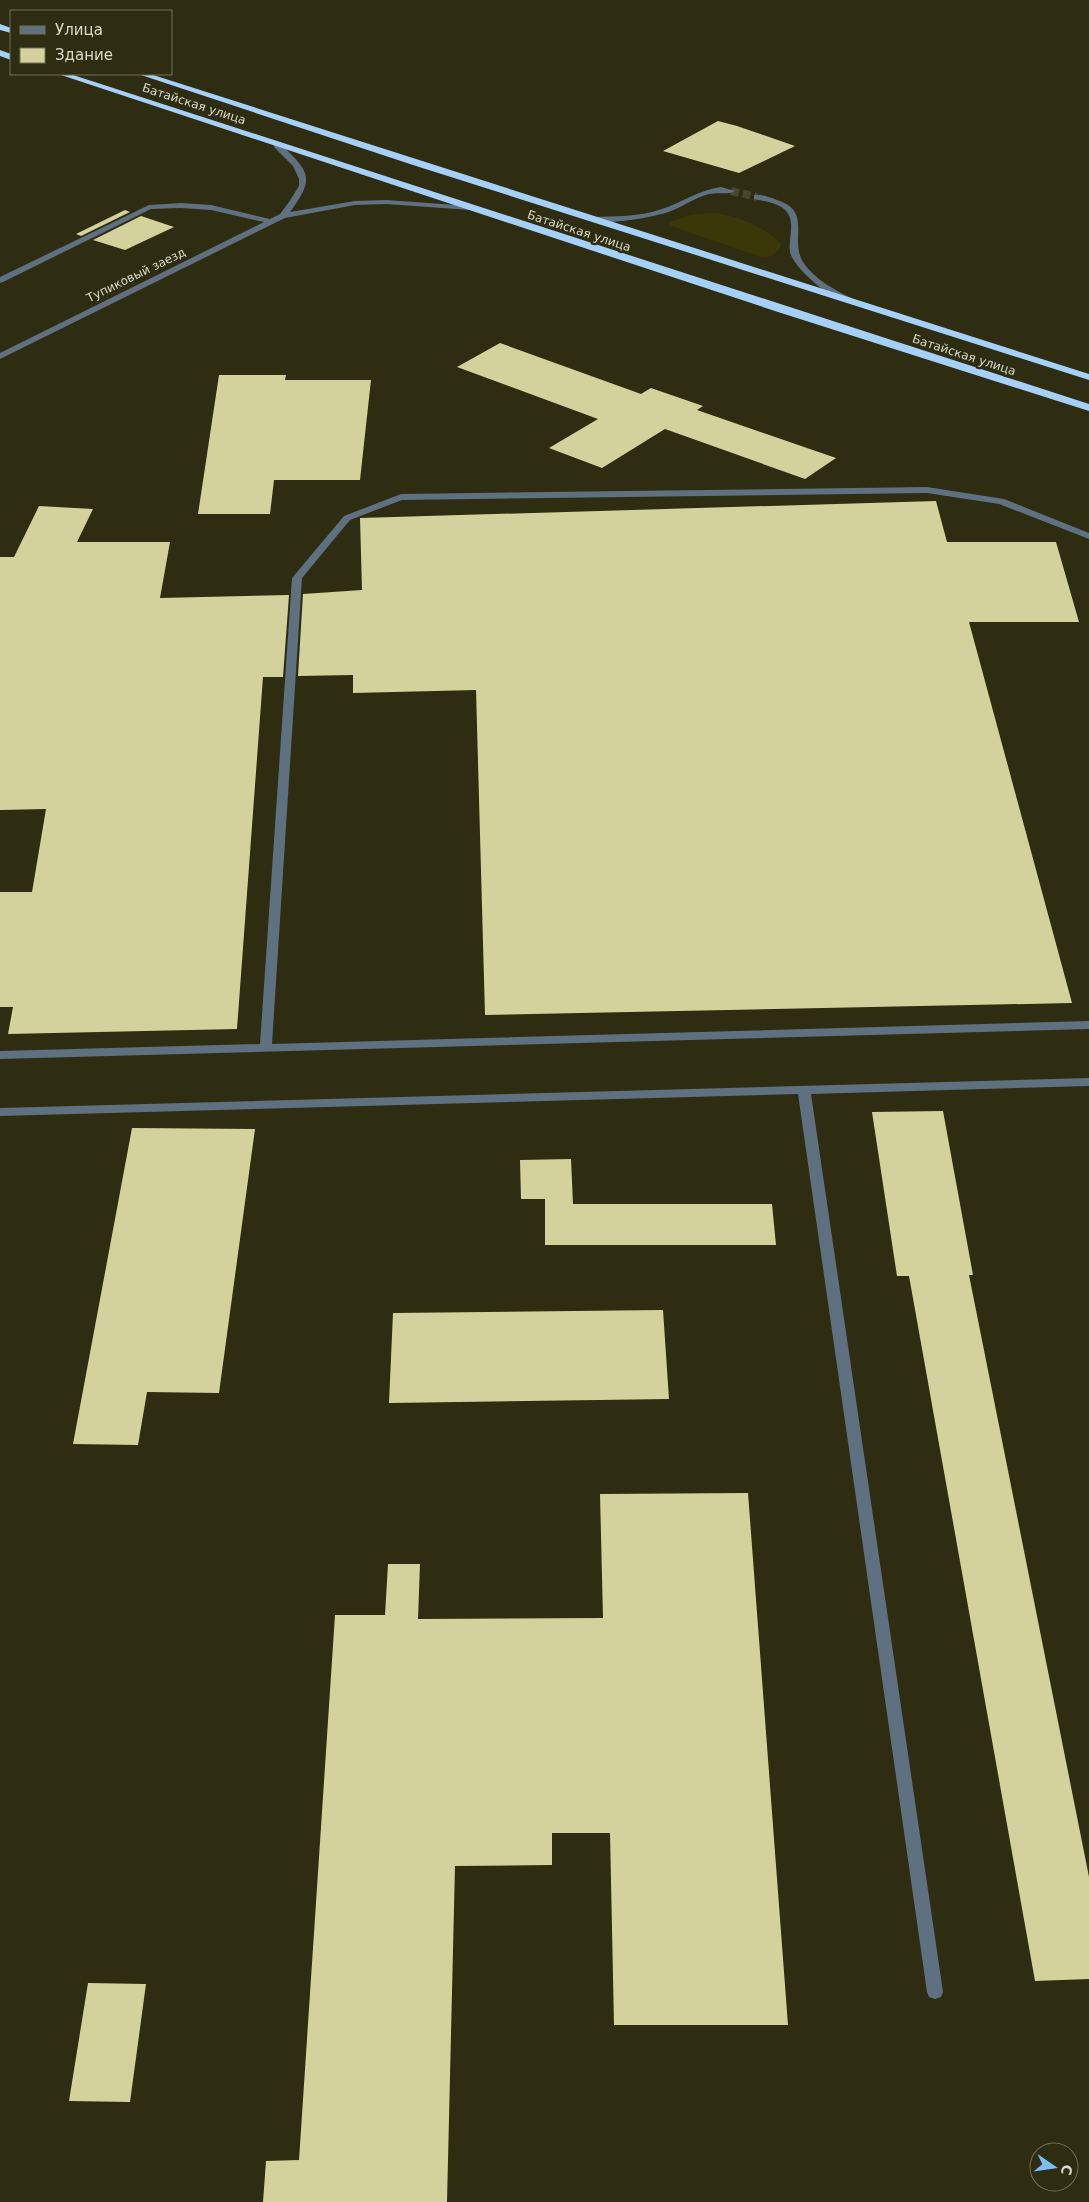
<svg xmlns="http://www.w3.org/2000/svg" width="1089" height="2202" font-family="'DejaVu Sans',sans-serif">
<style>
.green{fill:#3a3809}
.building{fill:#d4d29c}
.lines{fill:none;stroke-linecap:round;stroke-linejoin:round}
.minor-tunnel{stroke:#48462d;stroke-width:8;stroke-dasharray:8 4;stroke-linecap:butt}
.minor{fill:#5f7080;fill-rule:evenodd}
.highway{fill:#a5d0f7;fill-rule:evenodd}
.labels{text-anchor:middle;stroke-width:5;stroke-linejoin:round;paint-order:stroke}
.far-street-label{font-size:12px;fill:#dadac9;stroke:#2e2c11}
</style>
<rect width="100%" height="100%" fill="#2e2c11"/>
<path class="green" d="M713,213C733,214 768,228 781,244L780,249L771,256L761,257L671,226L670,222L690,215Z"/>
<path class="building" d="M718,121L737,126L795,146L739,173L663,151Z
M125,210L130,212L81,236L76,234Z
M141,216L174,227L125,250L93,240Z
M500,343L641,394L651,388L703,406L697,410L836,458L805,479L665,429L602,468L549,448L598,419L457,367Z
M219,375H286L285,380H371L360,480H274L270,514H198Z
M936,501L947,542H1056L1079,622H969L1072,1003L485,1015L476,690L353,693V675L298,676L303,594L362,590L360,518Z
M39,506L93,509L77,542H170L160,598L289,595L283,677H263L237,1029L8,1034L13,1007H0V892H32L46,809L0,810V557H14Z
M943,1111L973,1275H969L1089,1877V1979L1035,1981L909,1276H897L872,1112Z
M132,1128L255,1129L219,1393L147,1392L138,1445L73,1444Z
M571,1159L573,1204H772L776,1245H545V1199H521L520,1160Z
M663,1310L669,1399L389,1403L393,1313Z
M748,1493L788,2025H614L610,1833H552V1865L455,1866L447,2202H263L266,2161L299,2160L335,1615H385L388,1564H420L418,1619L603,1618L600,1494Z
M88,1983L146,1984L130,2102L69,2101Z"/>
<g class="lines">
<path class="minor-tunnel" d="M731,191L757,197"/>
<path class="minor" d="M274,143H280C309,172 316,177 290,212L355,201L386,200L470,206L474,208L470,210L386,204L355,205L285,218L0,359V353L264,222L211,210L181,208L151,209L3,282L0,283V277L149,205L181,203L211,205L270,219L280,214L289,202L299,186V179L293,166L274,147Z
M721,187L735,191C729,195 717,192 709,194C696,197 684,206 671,211C657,217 599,227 588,219L592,217C615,216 640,217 662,209C683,202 699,190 721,187Z
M754,195C761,194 770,197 777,200C813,211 789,239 803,262C815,280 835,290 853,299V303C836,305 794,269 790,252C788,238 796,222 786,211C779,203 764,201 754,199Z
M927,487L1004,499L1089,533V539L999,504L927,493L402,500L350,520L302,578L272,1044L1089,1021V1029L0,1059V1051L260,1044L292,578L344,516L401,494Z
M1089,1078V1086L811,1094L943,1992L941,1997L935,1999L929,1997L927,1992L798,1094L0,1116V1108Z"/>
<path class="highway" d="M0,24L11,28V33L0,30Z
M0,50L11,54V60L0,56Z
M58,74H70L1089,404V411L778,312Z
M138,74H150L1089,374V380L413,165Z"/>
</g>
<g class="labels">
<g class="far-street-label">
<text transform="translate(194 104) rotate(18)" y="4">Батайская улица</text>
<text transform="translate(579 231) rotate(18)" y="4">Батайская улица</text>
<text transform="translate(136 275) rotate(-26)" y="4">Тупиковый заезд</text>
<text transform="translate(964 355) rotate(18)" y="4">Батайская улица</text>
</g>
</g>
<rect x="10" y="10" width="162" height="65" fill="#2e2c11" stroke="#73725b"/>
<rect x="20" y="26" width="25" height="8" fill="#5f7080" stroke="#73725b"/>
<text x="55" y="35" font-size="15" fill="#dadac9">Улица</text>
<rect x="20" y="48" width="25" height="15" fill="#d4d29c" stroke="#73725b"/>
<text x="55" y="60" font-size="15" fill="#dadac9">Здание</text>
<g transform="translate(1054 2167) rotate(103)"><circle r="24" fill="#2e2c11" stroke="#73725b"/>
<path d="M0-4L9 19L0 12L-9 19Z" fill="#7cbef9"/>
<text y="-8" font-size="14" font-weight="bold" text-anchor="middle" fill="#dadac9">С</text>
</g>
</svg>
